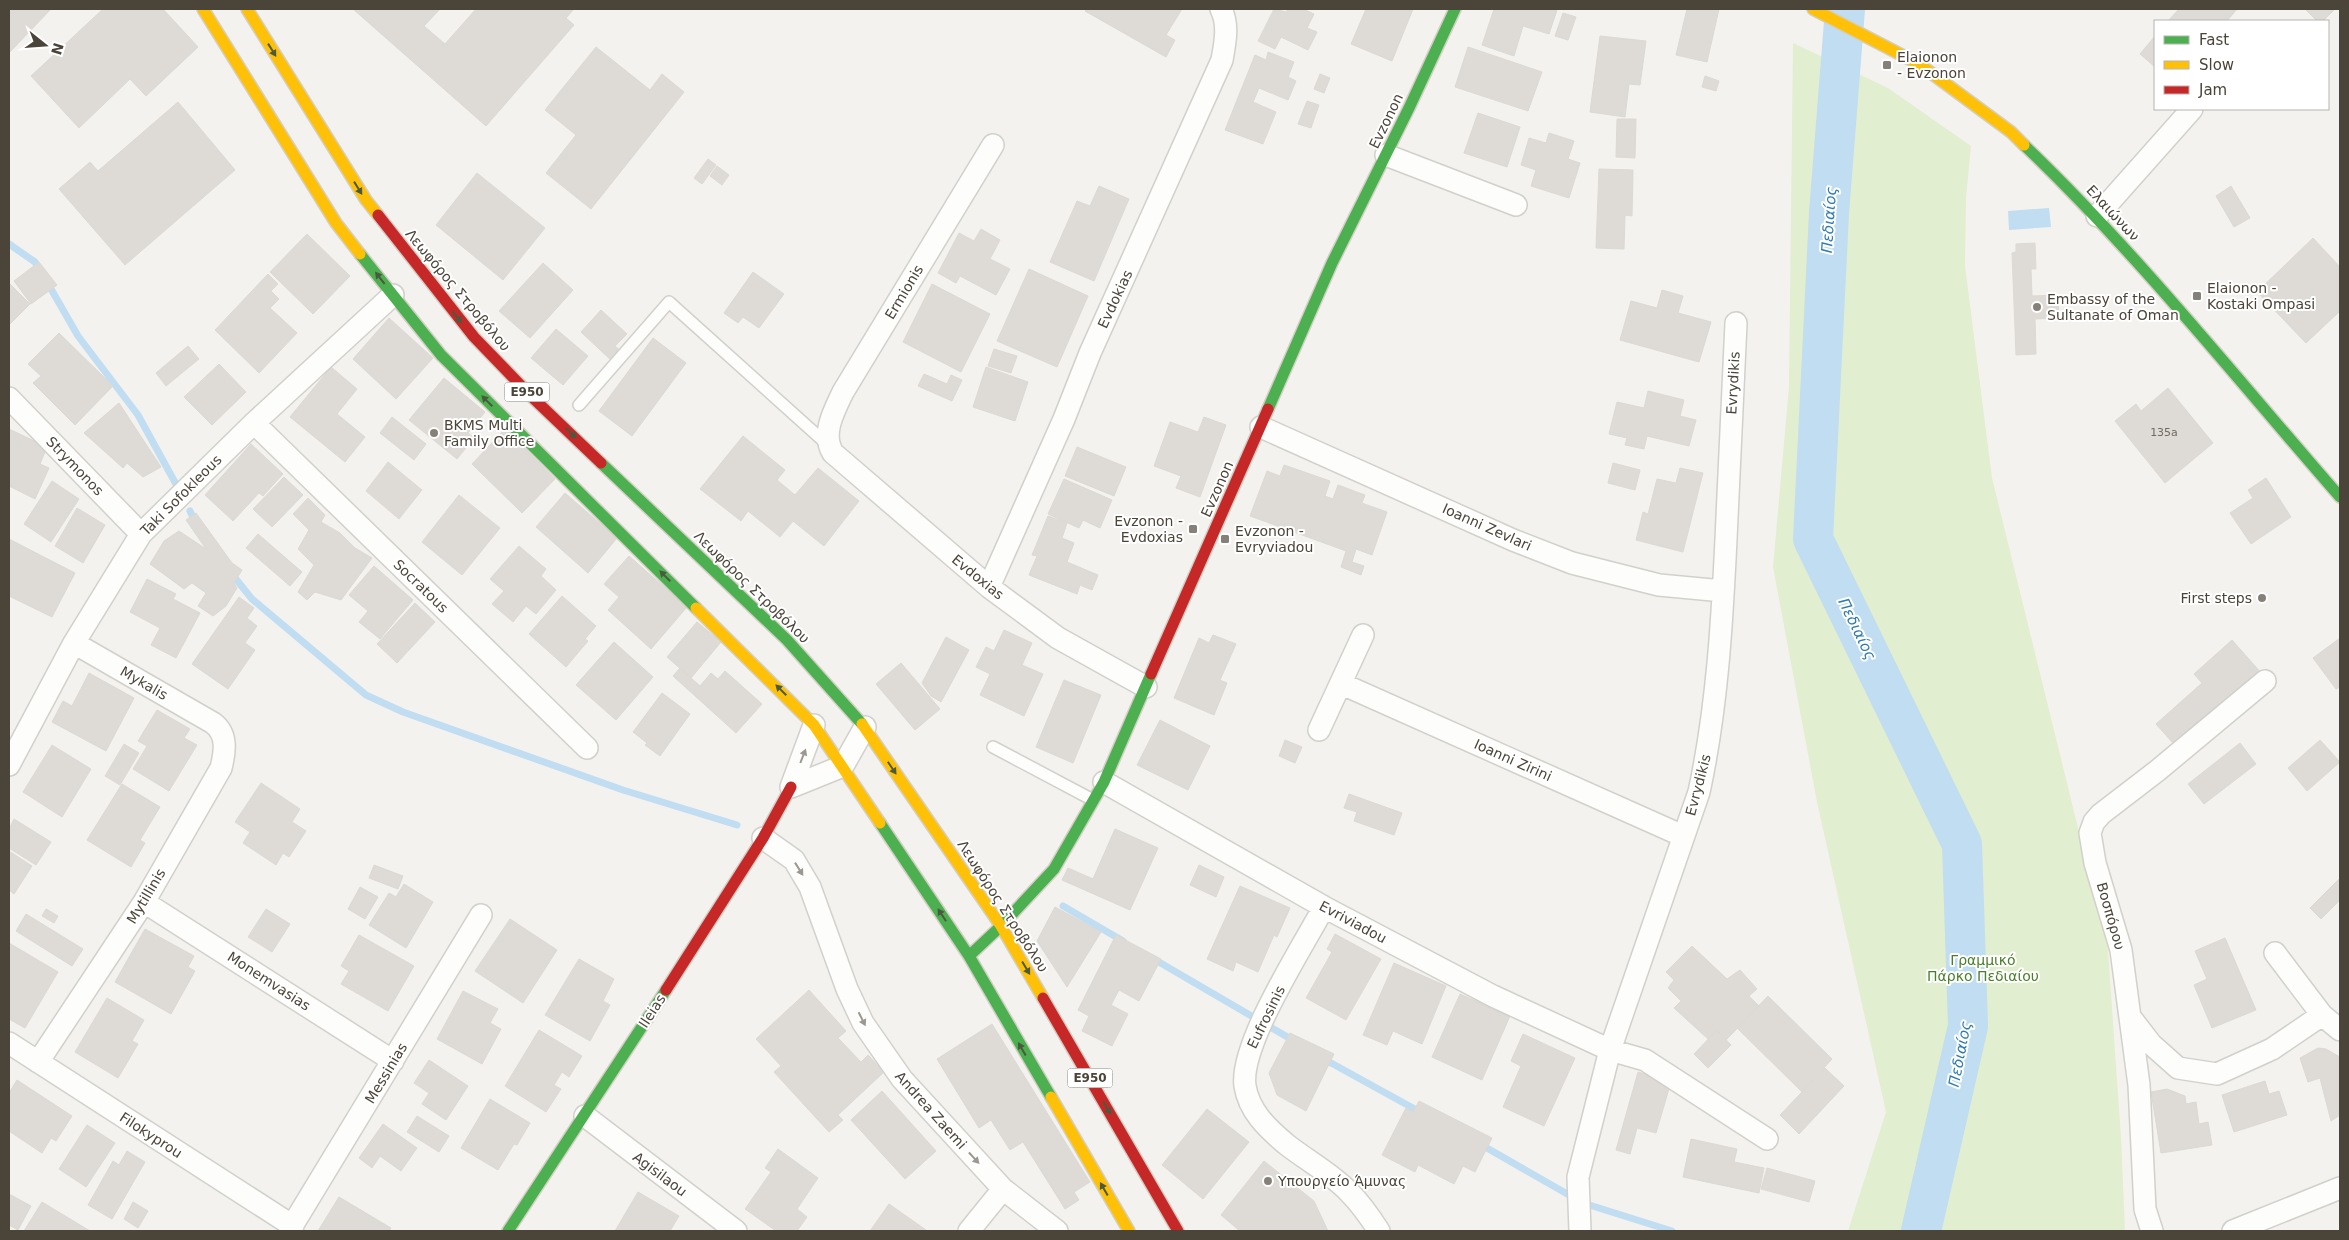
<svg xmlns="http://www.w3.org/2000/svg" width="2349" height="1240" font-family="'DejaVu Sans',sans-serif">
<style>
.green{fill:#e1eecf}
.water{fill:#c0ddf1}
.lines{fill:none;stroke-linecap:round;stroke-linejoin:round}
.stream{stroke:#c0ddf1;stroke-width:7}
.river{stroke:#c0ddf1;stroke-width:40}
.building{fill:#dedbd6;stroke:#dcd9d4}
.lane-casing{stroke:#d2d0cb;stroke-width:14}
.street-casing{stroke:#d2d0cb;stroke-width:24}
.fast-casing{stroke:#d3cfc5;stroke-width:14}
.slow-casing{stroke:#d3cfc5;stroke-width:14}
.jam-casing{stroke:#d3cfc5;stroke-width:14}
.lane{stroke:#fdfdfc;stroke-width:11}
.street{stroke:#fdfdfc;stroke-width:21}
.fast{stroke:#4caf50;stroke-width:11}
.slow{stroke:#ffc107;stroke-width:11}
.jam{stroke:#c62828;stroke-width:11}
.oneway{fill:#4b593e}
.oneway2{fill:#9b9791}
.poi-dot{fill:#868178;stroke:#fff;stroke-width:2}
.labels{text-anchor:middle;stroke-width:4;stroke-linejoin:round;paint-order:stroke}
.number-label{font-size:11px;fill:#706a61}
.shield{fill:#fff;stroke:#817c74;stroke-width:1}
.shield-label{font-size:12px;font-weight:bold;fill:#4b4439}
.poi-label{font-size:14px;fill:#4b4439;stroke:#fff;text-anchor:start}
.street-label{font-size:14px;fill:#4b4439;stroke:#fff}
.park-label{font-size:14px;fill:#4a7f2a;stroke:#fff}
.water-label{font-size:15px;font-style:italic;fill:#2e7ab2;stroke:#fff}
</style>
<rect width="100%" height="100%" fill="#f4f2ee"/>
<path class="green" d="M1793,43L1888,88L1971,146L1966,198L1965,266L1992,478L2108,950L2121,1138L2125,1231H1848L1886,1112L1817,802L1773,567L1789,387Z"/>
<path class="water" d="M2049,208L2051,227L2009,230L2008,211Z"/>
<g class="lines">
<path class="stream" d="M9,244L35,262L40,271
M47,282L78,336L138,415L177,486
M190,511L196,524
M231,573L252,599L366,695L403,712L623,790L737,825
M1063,906L1123,941
M1152,958L1296,1042
M1322,1058L1422,1113
M1480,1144L1583,1203L1672,1231"/>
<path class="river" d="M1845,9L1829,213L1813,539L1962,844L1968,1026L1921,1231"/>
</g>
<path class="building" d="M9,9H51L9,53Z
M103,9H163L198,47L146,96L130,79L79,128L31,76Z
M353,9H440L424,26L445,44L476,9H574L566,18L574,25L486,126Z
M1087,9H1182L1166,35L1175,40L1166,57L1085,11Z
M1274,9L1286,12L1288,9H1303L1314,14L1307,28L1317,32L1308,50L1281,37L1275,49L1258,41Z
M1366,9H1413L1392,61L1351,44Z
M1494,9H1555L1557,10L1549,34L1523,26L1514,56L1482,45Z
M1687,9H1719L1707,62L1676,55Z
M2179,9H2237L2227,21H2168Z
M2305,9H2333L2334,10L2323,21H2317Z
M1563,13L1576,17L1568,40L1555,36Z
M1600,36L1646,41L1640,85L1629,84L1625,117L1590,112Z
M2155,36V67L2140,54Z
M596,47L650,90L662,74L684,92L591,209L546,173L576,135L545,110Z
M1468,47L1542,72L1528,111L1455,87Z
M1268,52L1294,62L1288,77L1296,81L1288,100L1259,88L1253,102L1276,112L1263,144L1225,130L1255,55L1266,60Z
M1320,74L1330,78L1324,93L1314,89Z
M1705,76L1719,81L1716,91L1702,87Z
M1307,101L1319,105L1311,128L1298,124Z
M178,102L235,170L125,265L59,189L90,162L98,171Z
M1478,113L1520,127L1507,167L1464,153Z
M1617,119H1636L1635,158L1616,157Z
M1549,133L1574,141L1568,159L1580,163L1569,198L1531,186L1536,170L1521,165L1529,138L1546,143Z
M708,159L716,165L702,184L694,178Z
M717,166L729,175L722,185L710,176Z
M1599,169L1633,170L1632,216L1625,215L1624,249L1596,248Z
M477,173L545,228L503,280L436,225Z
M1099,186L1129,199L1094,281L1050,262L1077,201L1090,206Z
M2231,186L2250,218L2234,227L2216,196Z
M981,229L1000,240L990,259L1010,269L996,295L960,276L956,283L938,273L959,233L974,241Z
M307,234L350,276L313,314L270,272Z
M2313,238L2340,267V311L2306,343L2257,292Z
M2035,243L2036,269H2031L2032,296L2058,295L2059,318L2035,319L2036,354L2016,355L2012,253L2016,252V244Z
M39,262L57,285L31,304L14,281Z
M543,263L573,290L530,338L499,311Z
M1029,269L1088,296L1057,367L997,341Z
M753,272L784,294L759,328L743,317L738,323L724,313Z
M268,274L278,284L271,291L279,299L270,308L297,333L259,373L215,330Z
M10,284L30,304L9,325V285Z
M932,284L990,314L961,372L903,342Z
M1662,290L1683,296L1678,313L1711,322L1699,362L1620,340L1631,301L1657,308Z
M601,310L627,334L615,346L623,353L614,363L581,332Z
M389,318L433,358L396,399L353,359Z
M556,329L588,356L563,385L531,358Z
M59,333L113,386L75,425L33,383L41,376L28,364Z
M653,338L686,363L632,436L599,411Z
M188,346L199,359L166,386L156,373Z
M994,349L1017,356L1011,373L988,366Z
M219,364L246,392L212,425L184,397Z
M331,367L357,389L337,414L365,437L345,462L290,417Z
M986,367L1028,382L1015,421L973,407Z
M924,374L947,384L951,375L962,380L952,401L918,386Z
M444,378L485,412L468,433L474,438L457,459L409,420Z
M2168,388L2213,443L2165,483L2115,421L2136,404L2141,411Z
M1648,391L1684,400L1680,416L1696,420L1689,446L1647,436L1644,449L1625,445L1627,438L1609,434L1617,402L1644,408Z
M119,403L161,467L143,477L127,463L123,468L84,433Z
M392,417L426,444L414,460L380,433Z
M1204,417L1226,425L1200,497L1176,488L1181,476L1154,466L1170,422L1198,432Z
M9,429L47,447L40,464L49,468L35,499L9,486Z
M505,429L555,479L522,513L472,464Z
M743,436L785,470L777,480L795,495L818,468L859,501L824,546L793,521L780,537L748,511L741,521L700,489Z
M251,444L283,474L263,496L259,493L233,521L205,495Z
M1077,447L1126,467L1114,496L1065,476Z
M388,462L422,490L399,519L366,491Z
M1613,463L1640,470L1635,490L1608,483Z
M1284,465L1330,481L1325,496L1333,499L1338,485L1365,495L1362,503L1387,512L1372,555L1356,549L1352,562L1364,566L1361,575L1341,567L1346,551L1250,516L1267,471L1280,476Z
M1680,468L1703,473L1683,552L1636,540L1643,512L1648,514L1657,479L1676,483Z
M284,477L303,495L272,527L253,509Z
M2266,478L2291,517L2251,544L2230,513L2253,498L2248,490Z
M1064,479L1112,500L1100,528L1083,520L1079,528L1048,514Z
M52,481L79,499L51,542L24,524Z
M565,493L617,538L588,573L536,527Z
M459,495L500,528L462,575L422,542Z
M308,498L325,515L321,522L340,533L355,548L372,558L341,600L315,592L307,600L298,592L314,565L298,549L309,530L293,514Z
M77,508L105,525L83,563L55,546Z
M196,513L232,563L242,570L234,583L237,588L226,606L213,616L198,606L206,593L192,583L184,589L150,564L164,541L179,531L206,549L186,520Z
M1048,516L1067,523L1062,538L1074,543L1067,562L1098,575L1092,590L1080,585L1077,594L1029,575L1037,556L1032,555Z
M258,534L302,572L290,586L246,548Z
M9,539L75,573L52,617L9,596Z
M519,546L546,569L541,576L556,590L536,614L526,606L513,622L492,604L504,591L490,579Z
M629,556L687,607L651,649L608,610L619,597L604,584Z
M374,566L413,600L380,639L359,622L368,611L349,595Z
M147,579L176,594L173,599L200,613L176,658L151,645L160,628L130,612Z
M562,596L596,626L585,639L588,641L566,667L529,634Z
M239,597L254,608L247,618L257,626L245,643L255,650L228,689L192,664Z
M415,603L435,622L397,663L377,644Z
M697,622L721,642L691,678L667,657Z
M1004,630L1032,643L1022,665L1043,674L1024,716L980,695L990,674L976,667L986,647L994,651Z
M1213,635L1236,644L1220,680L1227,683L1214,715L1174,698L1199,638L1209,643Z
M946,637L969,650L941,702L931,696L922,683Z
M2340,638V687L2336,689L2313,658Z
M2232,640L2263,675L2179,750L2156,724L2202,683L2194,674Z
M614,642L653,677L616,720L576,685Z
M901,663L940,709L915,730L876,684Z
M680,668L700,686L711,673L718,679L725,671L762,704L736,733L673,676Z
M89,673L134,698L106,751L52,722L63,701L72,706Z
M1064,680L1101,695L1073,763L1036,747Z
M662,693L690,714L660,756L645,745L647,743L633,732Z
M157,710L190,729L184,738L197,745L169,791L133,769L147,746L138,741Z
M1160,720L1210,746L1188,790L1137,765Z
M1285,740L1302,747L1295,763L1279,756Z
M2320,740L2340,762L2307,791L2288,768Z
M2240,743L2256,764L2204,804L2188,784Z
M124,744L139,753L120,785L105,776Z
M52,745L91,769L62,817L23,792Z
M261,783L300,809L292,822L306,831L289,857L283,853L276,865L243,843L250,832L235,822Z
M122,784L160,807L140,840L145,843L131,867L87,840Z
M1349,794L1402,813L1394,835L1354,821L1357,812L1344,808Z
M14,819L51,842L36,865L9,848V829Z
M1115,829L1158,848L1130,910L1062,880L1068,868L1093,879Z
M9,851L32,866L14,894L9,890Z
M374,865L403,876L398,889L369,878Z
M1199,865L1224,877L1216,897L1190,885Z
M2340,878V900L2321,919L2310,908Z
M404,884L433,902L406,948L369,925L389,893L396,897Z
M1240,886L1290,908L1277,937L1274,935L1258,972L1236,962L1233,971L1207,959Z
M360,887L378,897L365,919L348,909Z
M1055,907L1101,932L1067,987L1037,941Z
M46,909L58,916L54,923L42,916Z
M266,909L290,924L272,952L248,937Z
M26,914L83,949L72,966L16,931Z
M510,919L557,950L523,1003L475,971Z
M145,929L194,956L188,967L195,971L171,1014L115,982Z
M1335,934L1381,959L1346,1020L1306,998L1332,952L1327,949Z
M359,935L414,966L388,1011L341,984L349,971L341,966Z
M1116,935L1161,959L1139,1001L1119,990L1111,1005L1128,1014L1112,1046L1082,1031L1089,1016L1078,1010Z
M2225,938L2256,1010L2212,1028L2194,985L2207,979L2195,951Z
M9,943L58,972L25,1028L9,1019Z
M1692,946L1727,979L1740,970L1757,989L1749,996L1759,1006L1726,1040L1717,1030L1708,1039L1674,1008L1681,1001L1668,988L1674,980L1666,972Z
M579,959L614,979L603,1001L610,1005L590,1041L545,1015Z
M1394,963L1446,986L1422,1044L1393,1031L1387,1045L1363,1035Z
M809,990L846,1031L838,1038L861,1062L868,1055L884,1072L838,1115L843,1120L829,1132L774,1072L781,1066L756,1039Z
M463,991L498,1009L490,1023L501,1029L482,1064L437,1039Z
M1460,994L1510,1016L1482,1080L1432,1057Z
M1768,996L1832,1059L1802,1092L1737,1028Z
M107,998L144,1020L132,1041L138,1044L118,1078L75,1052Z
M992,1024L1090,1182L1074,1192L1079,1200L1065,1209L1023,1142L1010,1150L991,1120L979,1128L937,1059Z
M539,1030L582,1056L569,1077L562,1072L554,1085L561,1089L546,1112L505,1086Z
M1717,1030L1731,1045L1708,1068L1694,1054Z
M1290,1033L1334,1054L1306,1111L1277,1095L1269,1073Z
M1523,1034L1575,1058L1544,1126L1503,1107L1521,1066L1511,1061Z
M2318,1048L2326,1049L2340,1057V1115L2331,1121L2320,1078L2308,1082L2300,1058Z
M429,1060L468,1086L446,1120L422,1104L429,1093L414,1083Z
M1825,1068L1844,1086L1799,1134L1780,1115Z
M1638,1072L1671,1082L1656,1133L1637,1128L1630,1154L1616,1150Z
M17,1080L72,1116L56,1141L51,1138L42,1153L9,1131V1093Z
M2265,1081L2269,1094L2279,1091L2287,1115L2234,1132L2222,1095Z
M2167,1089L2185,1096L2186,1104L2196,1102L2199,1124L2208,1122L2212,1145L2161,1153L2151,1092Z
M882,1091L936,1151L905,1179L851,1120Z
M490,1099L530,1123L517,1145L514,1144L498,1170L461,1148Z
M1419,1101L1492,1138L1475,1172L1463,1166L1454,1184L1418,1165L1415,1172L1382,1155L1406,1108L1413,1112Z
M1207,1109L1249,1142L1203,1199L1162,1165Z
M417,1116L449,1136L439,1152L407,1132Z
M383,1124L417,1148L401,1171L380,1156L372,1168L359,1158Z
M87,1125L115,1143L86,1187L59,1169Z
M1691,1139L1737,1149L1734,1162L1764,1168L1759,1193L1683,1177Z
M778,1149L818,1178L797,1209L807,1217L797,1231H776L745,1209L771,1172L765,1168Z
M127,1151L145,1162L112,1219L88,1205L113,1161L119,1165Z
M1264,1161L1314,1201L1328,1231H1240L1221,1215Z
M1767,1168L1815,1181L1809,1202L1761,1189Z
M638,1192L679,1216L670,1231H615Z
M9,1194L31,1206L18,1230L9,1225Z
M339,1197L391,1228L389,1231H318Z
M42,1202L90,1231H24Z
M133,1202L148,1211L138,1228L124,1219Z
M889,1204L926,1230L925,1231H870Z"/>
<g class="lines">
<defs>
<path id="lane" d="M579,405L669,302L828,445
M993,747L1093,800"/>
<path id="street" d="M993,145L843,392C834,411 821,434 833,453L989,587L1058,638L1146,687
M1386,155L1516,205
M2097,216L2192,109
M9,398L141,534
M254,423L587,748
M1261,427L1513,540L1572,563L1659,585L1723,591
M989,587L1064,419L1090,353L1222,60C1225,43 1229,25 1221,9
M1342,684L1683,836
M1319,730L1363,635
M9,765L74,643L141,534L254,423L393,295
M1104,782L1324,907L1493,996L1610,1050L1645,1060L1767,1139
M791,787L843,766L865,727
M791,787L814,725
M763,838L794,860L810,887L847,989L863,1023L902,1079L1003,1189L1057,1231
M144,902L393,1061
M1324,907C1303,946 1239,1045 1245,1086C1249,1111 1267,1128 1286,1144C1306,1160 1331,1173 1349,1192C1361,1204 1370,1217 1379,1231
M2275,953L2322,1015L2340,1030
M2131,1018L2151,1044L2178,1068L2217,1074L2272,1049L2322,1015
M9,1043L293,1226
M38,1062L144,902L221,768C225,752 228,734 213,723L74,643
M585,1116L736,1231
M289,1231L481,915
M969,1231L1003,1189
M1580,1231L1578,1177L1610,1050L1699,792C1717,709 1722,624 1726,539C1729,467 1733,395 1736,323
M2152,1231L2145,1209L2139,1085L2121,950L2095,863L2090,833L2094,822L2101,814L2157,771L2265,681
M2233,1231L2340,1188"/>
<path id="fast" d="M2024,145C2138,254 2236,378 2340,497
M360,254L441,355L696,608
M1268,409L1332,263L1409,108L1455,9
M601,463L787,640L862,724
M880,823L969,956L1051,1097
M969,956L1001,926L1054,869L1104,782L1151,674
M508,1231L666,990"/>
<path id="slow" d="M203,9L336,223L360,254
M247,9L366,200L378,215
M1813,9L1919,64L2011,132L2024,145
M696,608L814,725L880,823
M862,724L1001,926L1043,998
M1051,1097L1129,1231"/>
<path id="jam" d="M378,215L474,337L533,398L601,463
M1151,674L1268,409
M666,990L763,838L791,787
M1043,998L1178,1231"/>
</defs>
<use href="#lane" class="lane-casing"/>
<use href="#street" class="street-casing"/>
<use href="#fast" class="fast-casing"/>
<use href="#slow" class="slow-casing"/>
<use href="#jam" class="jam-casing"/>
<use href="#lane" class="lane"/>
<use href="#street" class="street"/>
<use href="#fast" class="fast"/>
<use href="#slow" class="slow"/>
<use href="#jam" class="jam"/>
</g>
<defs><path id="oneway-solid" d="M-6-.8H1V-3.2L6.5 0L1 3.2V.8H-6Z" transform="scale(1.25)"/></defs>
<g class="oneway">
<use href="#oneway-solid" transform="translate(272 50) rotate(58)"/>
<use href="#oneway-solid" transform="translate(358 188) rotate(58)"/>
<use href="#oneway-solid" transform="translate(380 278) rotate(-128)"/>
<use href="#oneway-solid" transform="translate(457 317) rotate(51)"/>
<use href="#oneway-solid" transform="translate(487 401) rotate(-135)"/>
<use href="#oneway-solid" transform="translate(571 433) rotate(44)"/>
<use href="#oneway-solid" transform="translate(665 576) rotate(-135)"/>
<use href="#oneway-solid" transform="translate(781 690) rotate(-135)"/>
<use href="#oneway-solid" transform="translate(892 768) rotate(56)"/>
<use href="#oneway-solid" transform="translate(942 915) rotate(-123)"/>
<use href="#oneway-solid" transform="translate(1026 968) rotate(59)"/>
<use href="#oneway-solid" transform="translate(1022 1049) rotate(-120)"/>
<use href="#oneway-solid" transform="translate(1107 1108) rotate(60)"/>
<use href="#oneway-solid" transform="translate(1104 1189) rotate(-120)"/>
</g>
<g class="oneway2">
<use href="#oneway-solid" transform="translate(803 756) rotate(-69)"/>
<use href="#oneway-solid" transform="translate(799 869) rotate(58)"/>
<use href="#oneway-solid" transform="translate(862 1019) rotate(63)"/>
<use href="#oneway-solid" transform="translate(974 1158) rotate(47)"/>
</g>
<g class="poi-dot">
<rect x="1882" y="60" width="10" height="10" rx="2.5"/>
<rect x="2192" y="291" width="10" height="10" rx="2.5"/>
<circle cx="2037" cy="307" r="5"/>
<circle cx="434" cy="433" r="5"/>
<rect x="1188" y="524" width="10" height="10" rx="2.5"/>
<rect x="1220" y="534" width="10" height="10" rx="2.5"/>
<circle cx="2262" cy="598" r="5"/>
<circle cx="1268" cy="1181" r="5"/>
</g>
<g class="labels">
<g class="number-label">
<text x="2164" y="436">135a</text>
</g>
<g class="shield">
<rect x="504.5" y="382.5" width="45" height="19" rx="4"/>
<rect x="1067.5" y="1068.5" width="45" height="19" rx="4"/>
</g>
<g class="shield-label">
<text x="527" y="396">E950</text>
<text x="1090" y="1082">E950</text>
</g>
<g class="poi-label">
<text x="1897" y="62">Elaionon<tspan x="1897" dy="16">- Evzonon</tspan></text>
<text x="2207" y="293">Elaionon -<tspan x="2207" dy="16">Kostaki Ompasi</tspan></text>
<text x="2047" y="304">Embassy of the<tspan x="2047" dy="16">Sultanate of Oman</tspan></text>
<text x="444" y="430">BKMS Multi<tspan x="444" dy="16">Family Office</tspan></text>
<text x="1183" y="526" text-anchor="end">Evzonon -<tspan x="1183" dy="16">Evdoxias</tspan></text>
<text x="1235" y="536">Evzonon -<tspan x="1235" dy="16">Evryviadou</tspan></text>
<text x="2252" y="603" text-anchor="end">First steps</text>
<text x="1278" y="1186">Υπουργείο Άμυνας</text>
</g>
<g class="street-label">
<text transform="translate(1386 121) rotate(-64)" y="5">Evzonon</text>
<text transform="translate(2113 213) rotate(47)" y="5">Ελαιώνων</text>
<text transform="translate(458 290) rotate(50)" y="5">Λεωφόρος Στροβόλου</text>
<text transform="translate(904 292) rotate(-59)" y="5">Ermionis</text>
<text transform="translate(1115 299) rotate(-65)" y="5">Evdokias</text>
<text transform="translate(1733 383) rotate(-87)" y="5">Evrydikis</text>
<text transform="translate(75 466) rotate(46)" y="5">Strymonos</text>
<text transform="translate(1217 489) rotate(-66)" y="5">Evzonon</text>
<text transform="translate(181 495) rotate(-45)" y="5">Taki Sofokleous</text>
<text transform="translate(1487 527) rotate(24)" y="5">Ioanni Zevlari</text>
<text transform="translate(978 577) rotate(39)" y="5">Evdoxias</text>
<text transform="translate(421 586) rotate(44)" y="5">Socratous</text>
<text transform="translate(752 587) rotate(44)" y="5">Λεωφόρος Στροβόλου</text>
<text transform="translate(144 683) rotate(30)" y="5">Mykalis</text>
<text transform="translate(1513 760) rotate(24)" y="5">Ioanni Zirini</text>
<text transform="translate(1698 785) rotate(-75)" y="5">Evrydikis</text>
<text transform="translate(146 896) rotate(-59)" y="5">Mytillinis</text>
<text transform="translate(1003 906) rotate(57)" y="5">Λεωφόρος Στροβόλου</text>
<text transform="translate(2111 916) rotate(74)" y="5">Βοσπόρου</text>
<text transform="translate(1353 922) rotate(28)" y="5">Evriviadou</text>
<text transform="translate(269 981) rotate(33)" y="5">Monemvasias</text>
<text transform="translate(652 1011) rotate(-57)" y="5">Ileias</text>
<text transform="translate(1266 1017) rotate(-64)" y="5">Eufrosinis</text>
<text transform="translate(386 1073) rotate(-59)" y="5">Messinias</text>
<text transform="translate(931 1110) rotate(48)" y="5">Andrea Zaemi</text>
<text transform="translate(151 1135) rotate(33)" y="5">Filokyprou</text>
<text transform="translate(660 1174) rotate(37)" y="5">Agisilaou</text>
</g>
<g class="park-label">
<text x="1983" y="965">Γραμμικό<tspan x="1983" dy="16">Πάρκο Πεδιαίου</tspan></text>
</g>
<g class="water-label">
<text transform="translate(1829 220) rotate(-86)" y="5">Πεδιαίος</text>
<text transform="translate(1857 629) rotate(64)" y="5">Πεδιαίος</text>
<text transform="translate(1960 1054) rotate(-79)" y="5">Πεδιαίος</text>
</g>
</g>
<rect width="2349" height="1240" fill="none" stroke="#4b4439" stroke-width="20"/>
<rect x="2154" y="20" width="175" height="90" fill="#ffffff" stroke="#b7b4b0"/>
<rect x="2164" y="36" width="25" height="8" fill="#4caf50" stroke="#b7b4b0"/>
<text x="2199" y="45" font-size="15" fill="#4b4439">Fast</text>
<rect x="2164" y="61" width="25" height="8" fill="#ffc107" stroke="#b7b4b0"/>
<text x="2199" y="70" font-size="15" fill="#4b4439">Slow</text>
<rect x="2164" y="86" width="25" height="8" fill="#c62828" stroke="#b7b4b0"/>
<text x="2199" y="95" font-size="15" fill="#4b4439">Jam</text>
<g transform="translate(45 45) rotate(107)" stroke="#ffffff" stroke-width="4" paint-order="stroke">
<path d="M0-4L9 19L0 12L-9 19Z" fill="#4b4439"/>
<text y="-8" font-size="14" font-weight="bold" text-anchor="middle" fill="#4b4439">N</text>
</g>
</svg>
